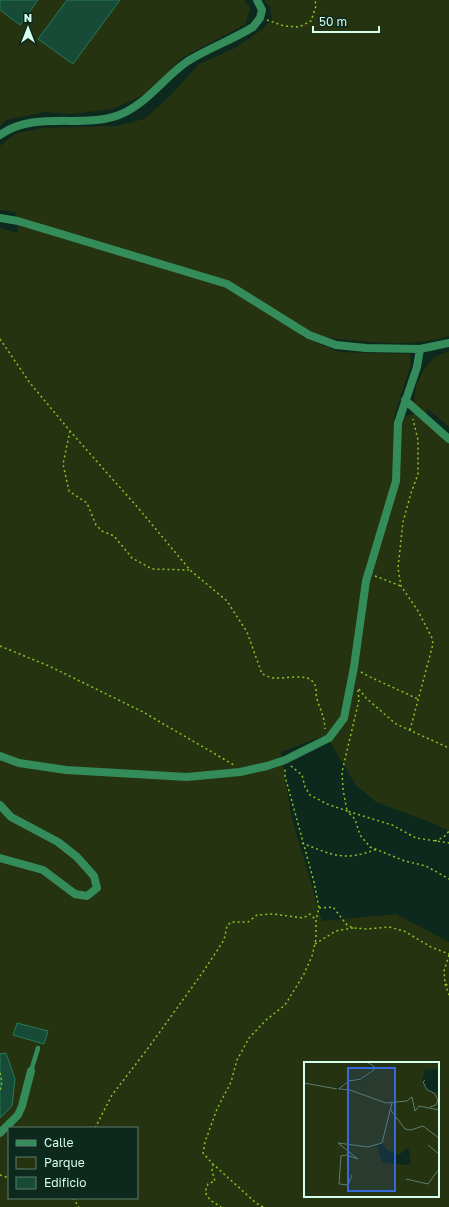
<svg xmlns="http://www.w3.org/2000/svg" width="449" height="1207" font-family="'Golos Text',sans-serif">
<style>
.green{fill:#263310;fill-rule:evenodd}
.building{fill:#174b37;stroke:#277959}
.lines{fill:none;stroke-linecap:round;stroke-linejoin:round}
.path{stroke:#8bc423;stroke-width:1.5;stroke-dasharray:2 3;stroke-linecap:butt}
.lane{stroke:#348c5b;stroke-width:4.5}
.street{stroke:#348c5b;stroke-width:8}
.inset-road{fill:none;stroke:#5d7e6f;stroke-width:1}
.view{fill:#3869db;fill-opacity:0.15;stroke:#3869db;stroke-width:2}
.inset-edge{fill:none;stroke:#d4ffeb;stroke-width:2}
</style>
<rect width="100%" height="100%" fill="#0d281d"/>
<path class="green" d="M0,0H244L250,8L246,24L182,58L148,93L112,109L72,114L44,112L6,120L0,126Z
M264,0H449V336C414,347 375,343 339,339C326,338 312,335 299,335L339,352L410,354L411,364L393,420L416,413L414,399L417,383L424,370L434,357L449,351V427L427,408L426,423L449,443V831L435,824L376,802L355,784L326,735L281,752L291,815L322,921L396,914L449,942V1207H0V228L18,233L16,212L0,210V146L15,134L42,128L117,126L144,119L170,96L199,64L235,48L263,29L272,19L270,7ZM305,1063H438V1196H305ZM9,1128H137V1198H9Z"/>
<path class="building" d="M0,0H38L20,25L0,10Z
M67,0H120L73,64L38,39Z
M17,1023L48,1031L44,1044L13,1035Z
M6,1053L15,1079L12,1106L0,1118V1054Z"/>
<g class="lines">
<path class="path" d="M267,20L284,26L299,27L311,21L316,6L315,0
M0,339L30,383L70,431L139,509L190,570L227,601L247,632L262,674C266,675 270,678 274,678C284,679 307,673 313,682C318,687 315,694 317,699C321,712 324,715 325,729
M70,431L63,464L69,491L87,503L96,525L102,531L114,536L132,558L152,569L189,570
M375,576L401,586
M0,646L49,666L143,712L234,765
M361,672L368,676L418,699
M359,689L366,698L396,724L449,748
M358,690L359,700L342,772L343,789L347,811L392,825L416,838L449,843
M410,730L433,644L432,638L418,611L401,586L398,568L403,522L411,493L418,474V440L413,419
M291,766L302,775L305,787L310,795L327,804L347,811L355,819L360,835L370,847L405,861L426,866L449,879
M435,841L444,837L449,831
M302,843C332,855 345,862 377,849
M319,908L333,907L347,925L353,928L367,929L389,927L404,931L431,947L449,954
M315,944L336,931L353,928
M449,955L444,971L445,983L449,987
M445,984L449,995
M0,1073L2,1082L0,1091
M95,1128L112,1095L146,1051L203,972L224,940L227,926L231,922H248L257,915L273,914L303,918L310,914L316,920
M213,1164L212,1171L215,1181L208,1184L205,1192L210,1200L221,1207
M0,1175L9,1178
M73,1198L79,1207
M263,1207L256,1203L213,1164L203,1153L205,1142L217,1109L231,1082L237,1060L249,1038L266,1020L285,1005L304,974L312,956L316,939V920L319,908L314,882L285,776V768"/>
<path class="lane" d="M31,1071L38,1048"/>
<path class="street" d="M0,135C35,110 81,129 119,115C146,105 164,77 188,61C209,48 232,40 253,27L260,18L262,10L257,0
M0,218L18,221L227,284L309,335L336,345L366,348L420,349L449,343
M405,400L449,439
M0,756L19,763L66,770L187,777L240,772L267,766L285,760L329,738L344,718L354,667L366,581L396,481L398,423L417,367L420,349
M0,805L11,817L58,842L77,857L94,876L97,888L87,896L75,894L43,870L0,858
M0,1133L18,1115L22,1106L31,1071"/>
</g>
<g transform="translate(304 1062)">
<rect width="135" height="135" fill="#0d281d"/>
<path d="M0,0H59L69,5L70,8L60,15L45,18L33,25V28L46,29V27L35,26L46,19L59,18L71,8L69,3L64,0H135V7L121,8L118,20L123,29L131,32L135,26V135H0ZM78,81L83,88L95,93L103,86L105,88L107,101L102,103L78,100L73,83Z" fill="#263310" fill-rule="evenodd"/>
<path class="inset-road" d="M121,18L119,20L123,28L130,31L134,38L132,43L126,45M0,21L33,27M34,27L45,19L57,17L70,8V4L62,0M35,27L46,28L82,41L103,39L108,35L111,49L115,44L135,48M86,47L101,67L107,68L119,64L135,76M124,83L135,92M48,113L44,123L35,122L37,94L42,93L54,97L34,81L64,85L78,81L88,41M102,117L124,122L135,107"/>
<path class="view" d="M44,6H91V129H44Z"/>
<rect width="135" height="135" class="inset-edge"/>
</g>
<rect x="8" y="1127" width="130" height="72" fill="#0d281d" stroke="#5d7e6f"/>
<rect x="16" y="1140" width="20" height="6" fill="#348c5b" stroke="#5d7e6f"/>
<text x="44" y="1147" font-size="12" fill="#d4ffeb">Calle</text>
<rect x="16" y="1157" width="20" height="12" fill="#263310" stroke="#5d7e6f"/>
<text x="44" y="1167" font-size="12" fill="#d4ffeb">Parque</text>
<rect x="16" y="1177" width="20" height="12" fill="#174b37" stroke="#5d7e6f"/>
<text x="44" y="1187" font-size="12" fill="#d4ffeb">Edificio</text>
<g transform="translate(28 28)" stroke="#0d281d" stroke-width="3" paint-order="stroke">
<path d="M0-3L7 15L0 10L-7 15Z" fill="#d4ffeb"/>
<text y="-6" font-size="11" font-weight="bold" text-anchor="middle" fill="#d4ffeb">N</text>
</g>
<path d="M313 26v6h66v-6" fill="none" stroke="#d4ffeb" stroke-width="2"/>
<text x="319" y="26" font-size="12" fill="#d4ffeb" stroke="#0d281d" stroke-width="3" paint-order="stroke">50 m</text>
</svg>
